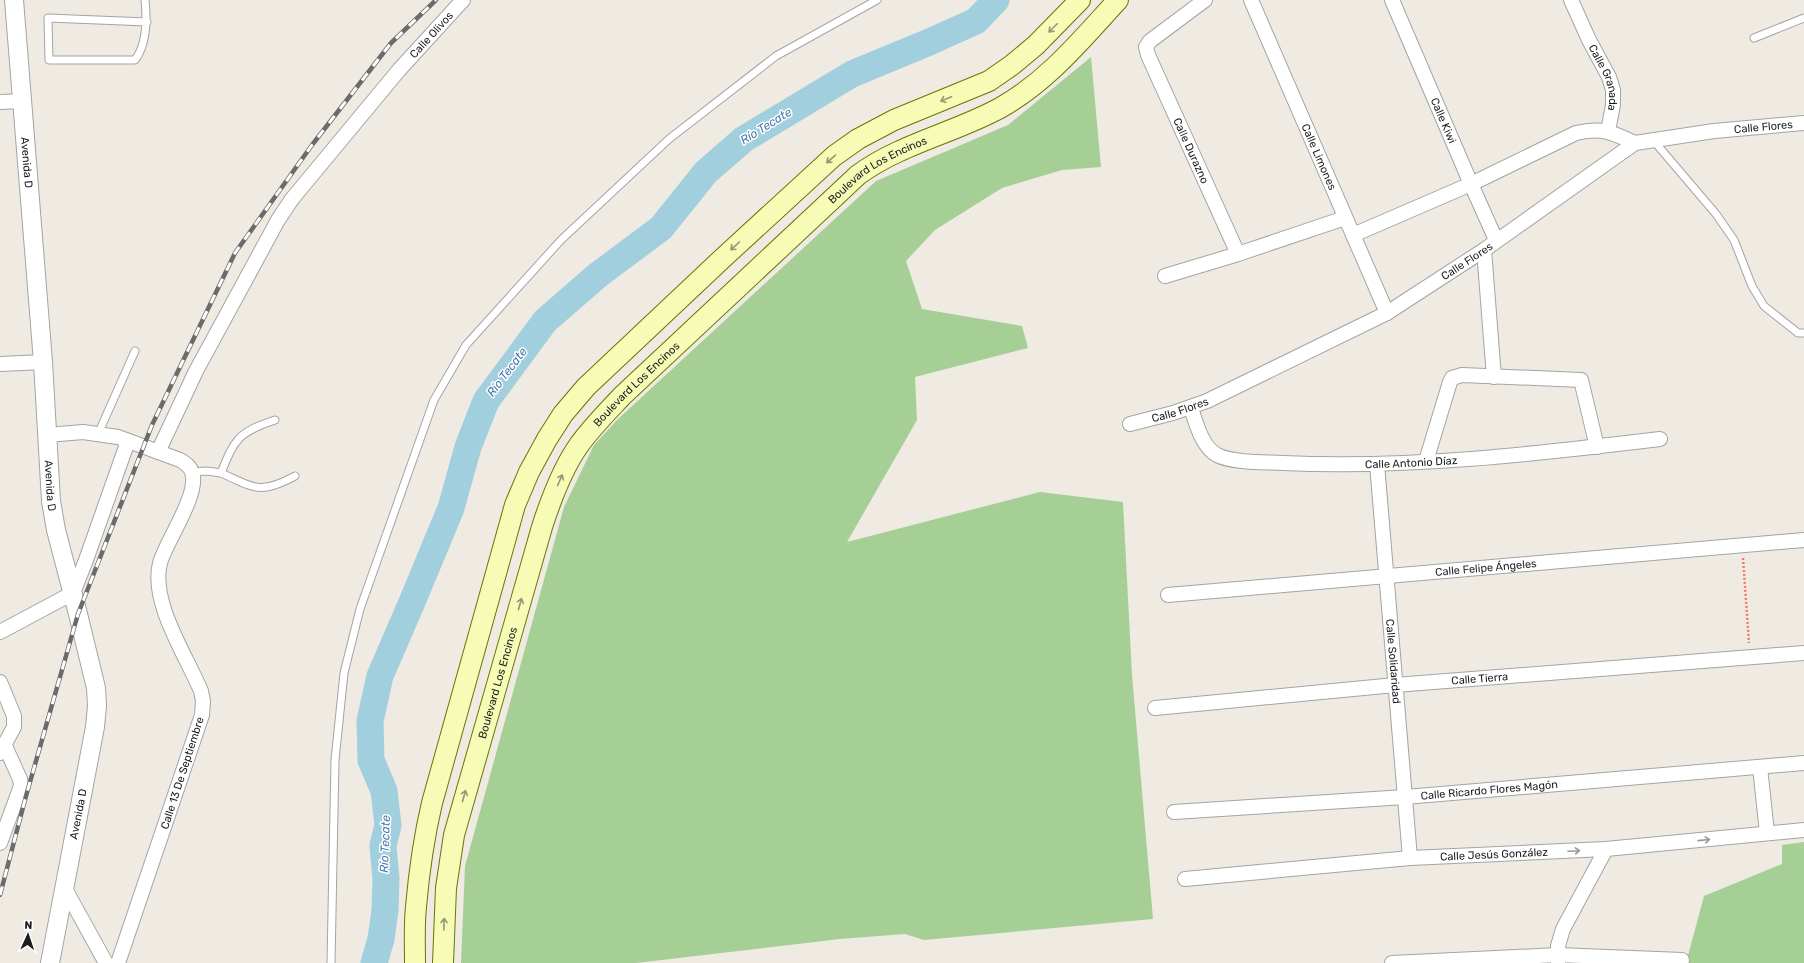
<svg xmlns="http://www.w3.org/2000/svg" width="1804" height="963" font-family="Rubik,sans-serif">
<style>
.forest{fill:#a6cf96}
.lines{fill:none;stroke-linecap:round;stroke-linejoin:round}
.river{stroke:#a2cfdd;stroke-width:27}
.service-casing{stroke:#a4a4a4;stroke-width:9}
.minor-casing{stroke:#a4a4a4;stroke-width:16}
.tertiary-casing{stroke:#a4a4a4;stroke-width:20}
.secondary-casing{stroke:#677603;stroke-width:22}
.path{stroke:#fc7866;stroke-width:2.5;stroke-dasharray:2 2;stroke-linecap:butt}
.service{stroke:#fff;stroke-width:7}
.minor{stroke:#fff;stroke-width:14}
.tertiary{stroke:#fff;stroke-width:18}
.secondary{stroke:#f6fbb5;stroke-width:20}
.rail-casing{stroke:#6b6b6b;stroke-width:4.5}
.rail{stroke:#fff;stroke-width:3;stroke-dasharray:9;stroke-linecap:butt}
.oneway{stroke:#949771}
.oneway2{stroke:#999}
.labels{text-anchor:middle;stroke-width:3;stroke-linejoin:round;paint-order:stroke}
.street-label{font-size:11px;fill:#1d1d1d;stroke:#fff}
.water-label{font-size:12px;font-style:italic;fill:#4879ae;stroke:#fff}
</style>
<rect width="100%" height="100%" fill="#efebe3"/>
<path class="forest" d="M1091,57L1101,167L1062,170L1002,188L935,230L906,261L922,309L1022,326L1028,348L915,377L917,420L847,542L1040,492L1123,502L1132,675L1153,919L924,940L905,934L840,939L636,963H461L465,866L564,507L594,445L617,420L876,181L1008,125Z
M1804,842V963H1686L1704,896L1782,864V845Z"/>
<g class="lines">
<path class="river" d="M374,963L381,939L385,910L386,879L383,846L388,825L384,791L371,760L370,721L380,676L412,602L451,508L468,447L486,401L545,321L598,275L661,228L706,172L744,139L852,74L927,43L976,21L996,0"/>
<defs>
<path id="service" d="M145,0C147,19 147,44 135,60H49L48,18L147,22
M1754,38L1804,18
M1653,140L1716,214L1734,240L1752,286L1764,306L1798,333H1804
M98,434L135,351
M192,472L207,471L221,473C235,438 239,432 275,420
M221,473C255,488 260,495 295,476
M331,963L335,760L344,673L360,609L434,400L466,345L561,240L669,139L776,56L877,0"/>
<g id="minor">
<path id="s1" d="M1205,0L1150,41L1146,47L1148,55L1238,254"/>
<path id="s2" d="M1251,0L1387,313"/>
<path id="s3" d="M1392,0L1471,184L1496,240"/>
<path id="s4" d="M1571,0L1589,40L1609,77L1613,90V105L1608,131"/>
<path d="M0,102L23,101"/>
<path d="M1353,235L1471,184L1576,133C1602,127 1611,132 1635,143"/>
<path d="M1484,250L1494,377"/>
<path d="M1165,276L1238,254L1345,218"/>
<path d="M0,364L43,362"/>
<path id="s5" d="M1191,408C1196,423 1202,447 1217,455C1233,463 1264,462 1283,463C1408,469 1535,454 1660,439"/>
<path id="s6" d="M1130,424L1173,413L1207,401L1387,313L1484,250L1635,143L1714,131L1804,123"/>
<path d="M47,435L83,432L118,437L180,460C185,463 190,466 192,472C200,494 166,541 160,563C150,602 186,655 201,691L203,701L202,715L118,963"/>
<path id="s7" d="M158,452L196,371L278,220L292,199L399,70L463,0"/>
<path d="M1426,461L1450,382L1452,378L1462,375L1581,380L1597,447"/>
<path id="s8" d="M1377,464L1410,858"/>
<path id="s9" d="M1168,595L1804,540"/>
<path d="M0,632L73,593L86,560L128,441"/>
<path d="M0,682L14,716V727L0,753"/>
<path id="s10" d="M1155,708L1395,685L1804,653"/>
<path d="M1760,767L1767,833"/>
<path id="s11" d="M1174,812L1405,797L1804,763"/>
<path d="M0,843L21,786L20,779L5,746"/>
<path id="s12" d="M1185,879L1410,858L1606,849L1804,830"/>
<path d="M64,887L106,963"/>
<path d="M1392,963L1558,955L1682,960"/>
<path d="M1558,963V946L1563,929L1606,849"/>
</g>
<g id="tertiary">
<path id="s13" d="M14,0L43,362L51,501L56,530L78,614L96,688L97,706L95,727L50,963"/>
</g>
<g id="secondary">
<path d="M415,963C415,944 414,925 416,907C419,872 424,837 432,803L515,505L529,472L547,439L563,414L586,387L724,257L834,156L858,139L894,120L989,81L1012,65L1036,45L1080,0"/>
<path id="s14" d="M443,963L446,888L454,835L542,527C551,499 562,469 579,445C592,427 607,412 622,396L858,175C900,144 954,133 1000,108C1048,81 1081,40 1118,0"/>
</g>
</defs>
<use href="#service" class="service-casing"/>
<use href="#minor" class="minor-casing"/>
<use href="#tertiary" class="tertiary-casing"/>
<use href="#secondary" class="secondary-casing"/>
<path class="path" d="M1743,558L1749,643"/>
<use href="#service" class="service"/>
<use href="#minor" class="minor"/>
<use href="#tertiary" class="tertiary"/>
<use href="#secondary" class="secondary"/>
<defs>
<path id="rail" d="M0,895L26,796L78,614L152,425L235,253L312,145L391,43L436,0"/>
</defs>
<use href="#rail" class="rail-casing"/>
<use href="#rail" class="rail"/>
</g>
<defs><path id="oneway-shaft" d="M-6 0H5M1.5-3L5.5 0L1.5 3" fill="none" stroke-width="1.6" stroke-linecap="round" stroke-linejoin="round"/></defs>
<g class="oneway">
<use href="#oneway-shaft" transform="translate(1053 28) rotate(135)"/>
<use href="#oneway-shaft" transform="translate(946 99) rotate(158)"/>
<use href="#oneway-shaft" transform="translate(831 159) rotate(139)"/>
<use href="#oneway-shaft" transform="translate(735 246) rotate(138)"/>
<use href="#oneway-shaft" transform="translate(560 480) rotate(-66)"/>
<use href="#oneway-shaft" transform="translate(520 604) rotate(-74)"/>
<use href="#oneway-shaft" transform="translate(464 796) rotate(-74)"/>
<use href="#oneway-shaft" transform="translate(444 924) rotate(-88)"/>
</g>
<g class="oneway2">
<use href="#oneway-shaft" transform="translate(1704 840) rotate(-6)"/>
<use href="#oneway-shaft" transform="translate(1574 851) rotate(-3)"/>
</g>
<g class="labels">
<g class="street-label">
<text dy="4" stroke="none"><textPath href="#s7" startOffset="502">Calle Olivos</textPath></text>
<text dy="4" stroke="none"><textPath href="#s4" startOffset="85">Calle Granada</textPath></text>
<text dy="4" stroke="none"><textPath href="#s3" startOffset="131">Calle Kiwi</textPath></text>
<text dy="4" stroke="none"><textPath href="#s6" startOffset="711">Calle Flores</textPath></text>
<text dy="4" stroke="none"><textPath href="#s1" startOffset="189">Calle Durazno</textPath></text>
<text dy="4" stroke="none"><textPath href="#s2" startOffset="171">Calle Limones</textPath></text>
<text dy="4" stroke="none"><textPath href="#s13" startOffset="163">Avenida D</textPath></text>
<text dy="4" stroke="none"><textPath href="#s14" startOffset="947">Boulevard Los Encinos</textPath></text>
<text dy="4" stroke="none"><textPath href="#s6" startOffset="376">Calle Flores</textPath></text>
<text dy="4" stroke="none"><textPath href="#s14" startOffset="623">Boulevard Los Encinos</textPath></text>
<text dy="4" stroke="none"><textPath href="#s6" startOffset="52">Calle Flores</textPath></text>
<text dy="4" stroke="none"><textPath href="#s5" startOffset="250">Calle Antonio Díaz</textPath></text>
<text dy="4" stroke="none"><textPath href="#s13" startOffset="487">Avenida D</textPath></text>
<text dy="4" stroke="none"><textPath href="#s9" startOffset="319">Calle Felipe Ángeles</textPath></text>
<text dy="4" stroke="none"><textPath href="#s8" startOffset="198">Calle Solidaridad</textPath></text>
<text dy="4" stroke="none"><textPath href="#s10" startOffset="326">Calle Tierra</textPath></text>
<text dy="4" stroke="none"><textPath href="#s14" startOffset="287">Boulevard Los Encinos</textPath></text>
<text transform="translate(182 773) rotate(-72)" y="4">Calle 13 De Septiembre</text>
<text dy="4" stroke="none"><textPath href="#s11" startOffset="316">Calle Ricardo Flores Magón</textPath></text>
<text transform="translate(78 814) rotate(-79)" y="4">Avenida D</text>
<text dy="4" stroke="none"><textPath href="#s12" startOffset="310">Calle Jesús González</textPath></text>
</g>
<g class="water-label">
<text transform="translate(766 126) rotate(-32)" y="4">Río Tecate</text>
<text transform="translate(507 372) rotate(-53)" y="4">Río Tecate</text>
<text transform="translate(385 844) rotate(-88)" y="4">Río Tecate</text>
</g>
</g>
<g transform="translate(28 935) rotate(3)" stroke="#ffffff" stroke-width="3" paint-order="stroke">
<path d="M0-3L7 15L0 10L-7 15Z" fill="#1d1d1d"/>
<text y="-6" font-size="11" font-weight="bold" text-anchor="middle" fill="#1d1d1d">N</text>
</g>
</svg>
